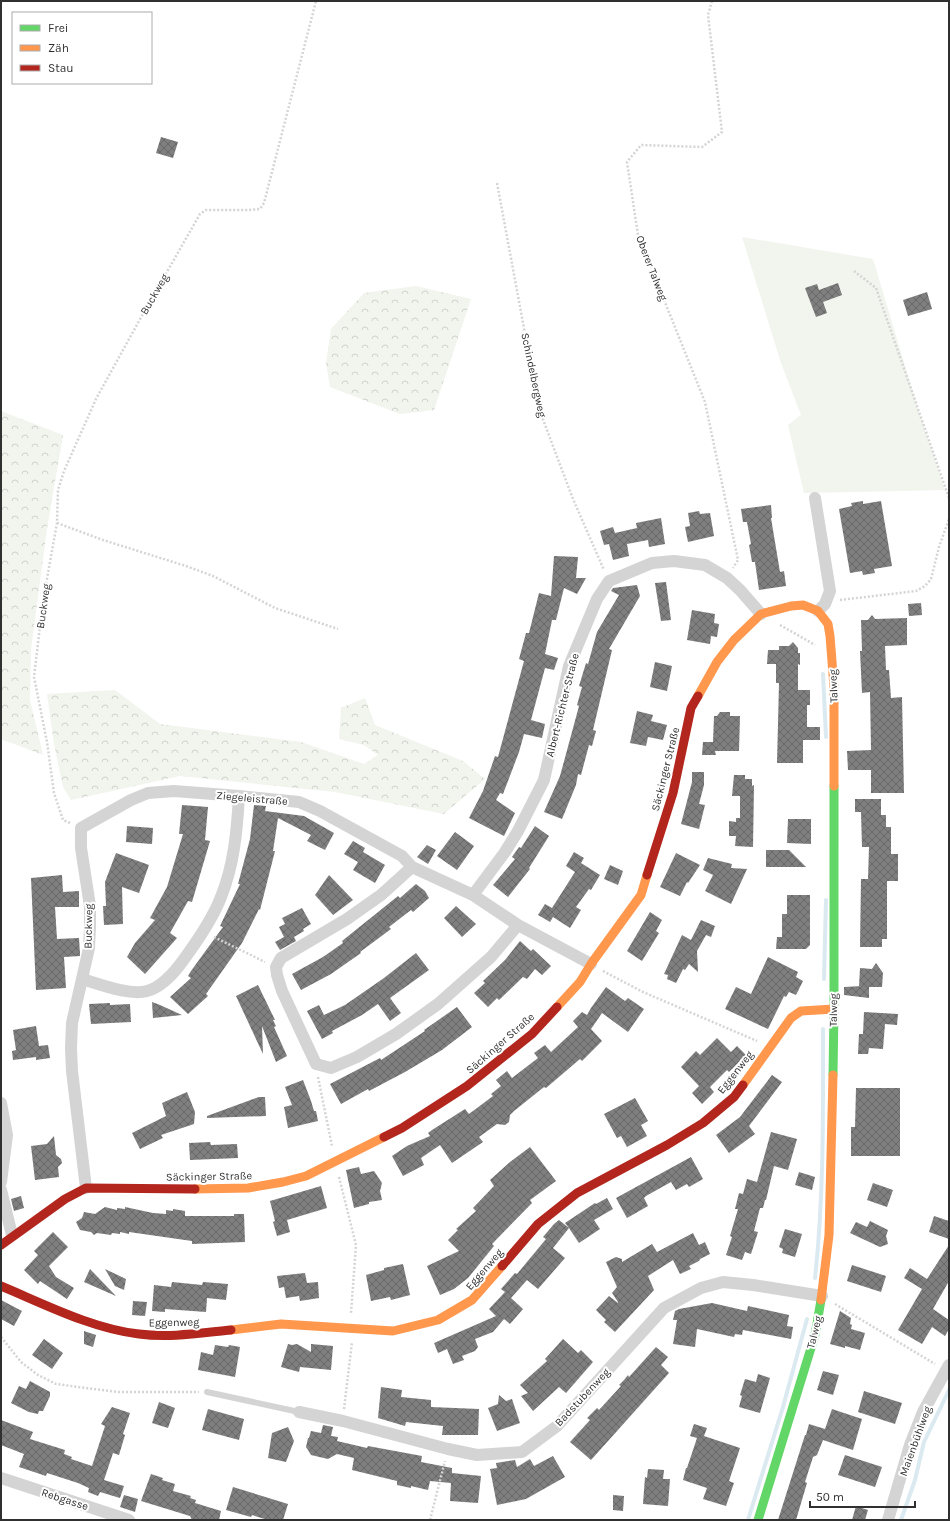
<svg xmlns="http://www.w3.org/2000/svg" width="950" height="1521" font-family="Karla,sans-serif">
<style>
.forest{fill:url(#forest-crowns)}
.pitch{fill:#f1f5ed}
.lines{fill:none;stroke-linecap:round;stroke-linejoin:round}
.stream{stroke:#dbe9f1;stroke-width:4}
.building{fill:url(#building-cross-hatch)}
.path{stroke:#d4d4d4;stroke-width:2.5;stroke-dasharray:2 2;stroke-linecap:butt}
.lane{stroke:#d4d4d4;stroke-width:6}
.street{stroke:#d4d4d4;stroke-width:12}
.fast{stroke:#63d668;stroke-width:9}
.slow{stroke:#ff974d;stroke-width:9}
.jam{stroke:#b3261e;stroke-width:9}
.labels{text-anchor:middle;stroke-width:4;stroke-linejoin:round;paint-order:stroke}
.street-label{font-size:11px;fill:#303030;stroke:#fff}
</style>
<defs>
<pattern id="forest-crowns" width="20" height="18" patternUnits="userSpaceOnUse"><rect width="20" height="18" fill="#f1f5ed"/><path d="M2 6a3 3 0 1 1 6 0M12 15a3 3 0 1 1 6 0" fill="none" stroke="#cfd2cc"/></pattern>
<pattern id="building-cross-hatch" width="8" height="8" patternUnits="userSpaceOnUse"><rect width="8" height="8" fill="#7f7f7f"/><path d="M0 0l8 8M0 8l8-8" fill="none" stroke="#686868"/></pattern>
</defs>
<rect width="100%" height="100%" fill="#fff"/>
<path class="forest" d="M416,286L471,299L434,410L400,414L330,387L326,363L331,329L364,293Z
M1,411L63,435L47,529L31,649L30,700L43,755L1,739Z
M115,690L160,724L301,742L364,764L378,755L364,745L339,739L341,708L365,698L375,725L463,761L485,779L444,814L335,792L180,776L71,800L63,787L54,744L47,694Z"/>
<path class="pitch" d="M742,237L873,259L918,409L945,490L804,493L788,425L801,415L781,363Z"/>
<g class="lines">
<path class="stream" d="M823,674L826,737
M824,979L826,900
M815,1278C824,1196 823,1112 823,1029
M748,1520L783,1407L807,1319
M901,1520L915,1480L924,1442L949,1390"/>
</g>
<path class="building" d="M161,137L178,142L173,158L156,153Z
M838,283L842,295L823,302L827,313L816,317L805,288L817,284L819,290Z
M927,292L932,309L908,316L903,300Z
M863,501V504L881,501L892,566L874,569L875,573L863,575L862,571L850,573L839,509L852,506L851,503Z
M771,505L772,518H771L780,572L784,571L786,586L759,590L755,562H752L749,545L751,544L747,522H743L741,509Z
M699,511L700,514L710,513L714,536L688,542L685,527L690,526L688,513Z
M661,518L665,544L649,547L648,540L627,544L629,556L613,560L609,544L604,545L600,531L613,527L615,533L637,528L636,523Z
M554,556L578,557L576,578H586L577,594L564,588L556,620H552L545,654L558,658L554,670L545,668L531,720L545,724L542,738L524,734L519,752L503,794L500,793L496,800L515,813L504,836L469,818L483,791L495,756L498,757L524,661L519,659L526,633H529L539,593L551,596Z
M666,582L671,620L661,621L655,583Z
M637,585L640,596L609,649L612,650L593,730L596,731L592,746L589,745L581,775L578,774L576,785L562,819L544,812L560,776L566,754L579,706L577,705L582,687L579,686L586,663L588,664L597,632L619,595L611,591L613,588Z
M921,603L922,615L909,616L908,604Z
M692,610L715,614L714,623L719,624L717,637L711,636L710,644L687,640Z
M872,615L875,619L907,618V645L885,646L886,670H889L891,698L902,697L904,793H871V770H848L847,751L871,750L870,692L862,693L860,651H862L861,620H868Z
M793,642L798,648V653H800V665L798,664V690H810V705H807V727H820V740H803V763H777L779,683H776V664H767L768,650H779V646H789Z
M655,662L672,666L667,691L650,687Z
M637,711L653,715L651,721L667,725L663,740L648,737L646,746L630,743Z
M720,712H730V716H740L739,751H715L716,755H702L703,742H713L714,716H717Z
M692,772H704V785L699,804L705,805L699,829L681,824L692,782Z
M734,775H745V779H752V786L754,785L753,847L735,846L736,836H729V821L736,822V818H740V796H732Z
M855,799H881V815H886V827H891V854H898V881H887V939H882V947H860L861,879H868L869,847H862L861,812H855Z
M182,805L208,807L205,840L210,841L192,902L188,901L170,933L177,938L145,974L127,957L135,943L155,920L150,918L167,887L183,834H179Z
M254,805L266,806L265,811L304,816L334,833L325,850L307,841L311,835L278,818L273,851H275L260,910L259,909L242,943L206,994L208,996L188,1014L170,997L191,978L188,976L191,971L223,927L220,926L240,884H238L250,839Z
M788,819H811V844L787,843Z
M127,826L153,828L152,844L126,842Z
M535,826L549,836L529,868L530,869L526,874L508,897L493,885L515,859L512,857L519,847L521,848Z
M455,832L474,846L457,870L437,856Z
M353,841L365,848L363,852L385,865L375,883L353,870L358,862L344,854Z
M427,845L436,850L428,864L417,857Z
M766,850H789L806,867H766Z
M574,852L584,858L581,863L600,875L591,890L589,889L576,907L581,910L570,928L553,917L550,922L538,915L545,904L552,908L575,872L566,866Z
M116,853L149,865L139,893L122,887L123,924L104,925L103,906H106L105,882Z
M676,853L700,865L688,883L687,882L680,896L660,887Z
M708,858L732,864L731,868L747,869L731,904L705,891L713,875L703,870Z
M610,865L623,871L618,885L604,879Z
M62,875L63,892L79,891V907H55L57,939L79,938L80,954V956L64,957L66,988L36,990L31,878Z
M329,875L353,900L333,915L315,895Z
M416,884L425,891L429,898L413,912L411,910L389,927L391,929L360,952L361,953L331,974L301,990L292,974L323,957L343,943L342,941L398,896L400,898Z
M787,895H810V945L806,949H776L777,937H782V914H787Z
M456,906L476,924L462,937L444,918Z
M302,908L311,924L303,929L304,931L294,937L296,941L280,950L275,942L284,937L279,927L285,924L282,918Z
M650,912L662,920L656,931L659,933L642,961L627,951Z
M701,920L715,926L711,937L706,935L697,951L698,972L689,964L685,970L683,969L676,983L667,979L668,975L664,974L682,935L691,940Z
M520,941L531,951L533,949L551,966L542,975L535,969L527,979L523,977L499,1000L497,998L488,1007L474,993L485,983L483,981L505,960Z
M416,953L429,970L390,998L401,1013L390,1021L378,1004L362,1015L332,1031L333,1033L322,1039L307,1011L319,1005L324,1015L345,1005L384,978Z
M768,957L798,972L796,977L803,981L796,995L789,992L786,997L784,996L768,1029L725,1009L736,987L751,994Z
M876,963L883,973L882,987H869V998L844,995V987L862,986H859L860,968L872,969Z
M258,985L275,1020H273L276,1026L274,1027L287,1056L276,1062L262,1026L263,1054L236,996Z
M606,987L625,1001L628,998L644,1009L628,1032L602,1013L591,1029L602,1041L582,1061L580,1059L546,1088L544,1087L514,1111L510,1115L509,1122L505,1125L497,1124L479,1137L483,1142L452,1163L440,1145L421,1158L424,1165L403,1176L392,1156L407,1146L430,1136L428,1133L432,1130L465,1109L469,1114L493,1096L491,1094L501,1086L496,1080L507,1071L512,1078L538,1058L534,1053L545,1045L551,1052L578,1027L573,1021L582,1012L587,1015L591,1008Z
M152,1002L160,1005L182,1015L153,1018Z
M110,1003V1005L130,1004L131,1022L91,1024L89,1004Z
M457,1007L472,1027L442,1050L405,1072L369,1091L368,1089L341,1104L330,1084L380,1058L381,1060L425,1031L424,1030Z
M864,1012L898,1014L897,1025L885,1024L883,1049L869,1048L868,1054H858L859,1034H863Z
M36,1026L39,1046L48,1045L50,1058L36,1060V1057L13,1060L12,1051L16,1050L13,1030Z
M717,1038L731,1052L737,1046L746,1055L729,1072L727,1070L710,1087L714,1092L702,1104L692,1093L699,1086L681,1067L696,1051L700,1055Z
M772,1075L782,1082L749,1126L755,1134L729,1153L716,1135L740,1117Z
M303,1080L311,1101L314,1111H316L318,1121L288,1128L284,1107L292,1105L285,1087Z
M856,1088H900V1156H851V1127H855Z
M187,1092L195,1112L194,1124L161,1135L163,1138L140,1149L132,1133L166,1116L162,1103Z
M259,1097H265L266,1116L207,1118V1116Z
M635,1098L648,1121L641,1125L647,1136L627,1147L621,1136L617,1138L604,1114Z
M771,1132L797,1139L788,1170L774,1166L766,1200H765L763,1208H760L754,1231L758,1232L751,1254L745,1252L742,1260L726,1255L732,1237L730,1236L738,1209H735L739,1193L743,1194L747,1179L757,1182Z
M54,1136L56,1155L61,1159L62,1163L58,1167L59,1177L35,1180L31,1146L47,1144Z
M210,1142L211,1145L237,1144L238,1158L190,1160L189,1143Z
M530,1147L556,1181L530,1200L532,1203L492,1244L494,1246L468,1278L454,1289L440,1295L427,1266L459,1251L448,1240L458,1230L456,1229L476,1211L473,1208L494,1186L490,1180L510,1162Z
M691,1157L703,1179L689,1187L687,1184L676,1190L671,1182L646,1196L644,1198L648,1206L627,1218L616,1198Z
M359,1167L361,1174L374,1171L382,1183L380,1191L382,1200L369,1202V1204L354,1208L346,1170Z
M799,1172L815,1177L812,1190L795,1185Z
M873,1183L893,1190L887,1207L867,1200Z
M321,1186L327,1208L287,1220L290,1232L277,1236L273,1222L275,1221L270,1201Z
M21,1196L24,1208L14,1211L11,1199Z
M607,1198L613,1209L594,1220L600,1229L579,1243L569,1228L553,1248L565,1258L538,1289L527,1280L511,1298L523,1309L510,1324L504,1319L493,1332L475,1339L478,1347L475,1351L462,1356L464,1360L453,1364L447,1349L438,1353L434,1343L496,1316L489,1309L505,1292L501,1289L515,1273L517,1274L546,1239L543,1237L554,1224L559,1220L569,1228L565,1223L595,1203L596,1204Z
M105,1207L117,1210V1208L125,1209V1207L153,1213L166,1214V1210L173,1211V1209L185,1211V1216H234V1214H244L245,1242L192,1244V1241L129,1232V1234L120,1232V1234L112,1233L111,1235L97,1233L94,1235L91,1232L80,1230L76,1222L82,1218L84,1212L95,1214Z
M934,1216L949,1221V1239L929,1232Z
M870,1221L888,1230L886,1236L888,1244L880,1247L850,1233L856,1222L867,1227Z
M785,1229L802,1234L795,1257L782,1253L783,1249L779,1247Z
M53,1232L68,1247L49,1266L56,1277L74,1288L67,1299L40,1281L38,1284L24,1270L38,1255L34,1251Z
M693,1233L699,1245L705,1242L710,1254L700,1259L699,1261L689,1266L691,1269L680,1274L673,1260L648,1276L654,1290L615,1332L604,1322L606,1320L596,1310L609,1296L618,1303V1302L612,1293L617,1287L606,1262L616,1257L622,1259V1262L652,1244L657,1252Z
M949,1245V1281L933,1309L949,1320V1329L945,1336L932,1327L922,1344L898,1330L922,1289L904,1278L910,1268L927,1279Z
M403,1264L410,1295L391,1300L390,1297L371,1301L366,1275L384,1270V1268Z
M852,1265L886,1276L881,1292L847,1281Z
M90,1269L116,1296L84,1282Z
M105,1269L126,1279L124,1290L115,1286Z
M305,1273L307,1283L318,1282L319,1298L300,1301L299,1296L286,1298L284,1287L279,1288L277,1276Z
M172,1282L202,1285L203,1282L228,1284L226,1300L207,1298L206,1312L165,1309V1312L152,1311L154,1285L171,1287Z
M1,1300L22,1311L14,1326L1,1319Z
M133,1301L147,1302L145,1316L132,1315Z
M712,1303L747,1311L748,1306L789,1315L787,1326L793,1327L791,1339L743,1330L742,1335L735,1334L734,1337L697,1329L695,1347L673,1344L677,1320H673L675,1311L679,1309Z
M840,1311L851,1318L850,1324L852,1325L851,1329L865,1333L860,1350L845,1346V1348L830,1344Z
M84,1331L96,1335L93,1347L84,1344Z
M44,1339L63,1353L52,1369L32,1355Z
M563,1339L578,1353L581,1350L593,1362L566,1393L559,1387L533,1411L521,1396L528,1393L520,1385L547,1361L545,1359Z
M288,1344L292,1345L297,1344L311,1352V1344L333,1346L331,1370L300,1367L299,1372L281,1367Z
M215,1345L228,1347L229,1345L240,1347L235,1377L198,1370L201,1352L213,1355Z
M656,1347L668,1357L661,1365L669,1373L591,1460L570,1442L590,1420L587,1418L597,1408L599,1410L621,1386L619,1385L624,1380L628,1375L629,1377Z
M823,1371L839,1375L833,1395L817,1390Z
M758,1374L770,1378L760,1413L739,1407L742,1396L740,1395L745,1379L756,1382Z
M30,1381L50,1392V1396L43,1411H39L38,1414L29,1412L11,1403L19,1386L26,1389Z
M381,1387L402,1390L401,1397L431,1400V1407L479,1409L478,1435H442L443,1426L406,1422L405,1426L378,1418Z
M864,1391L902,1403L895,1424L858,1412Z
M499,1395L506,1401L512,1399L520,1423L497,1431L488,1408L498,1404Z
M159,1402L175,1408L168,1428L152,1423Z
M112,1407L130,1413L123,1434L125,1435L119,1455L113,1453L104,1480L124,1486L120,1498L100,1492L98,1496L88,1492L89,1488L78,1483L47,1473L46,1476L19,1467L24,1454L1,1445V1420L33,1432L30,1439L65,1450L64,1454L72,1457L71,1459L92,1466L105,1426L101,1424Z
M208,1409L244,1419L239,1440L202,1430Z
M832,1409L862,1419L853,1450L823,1440L817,1455L813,1457L805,1482L807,1483L796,1520H778L805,1435H806L809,1424L825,1429Z
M694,1424L707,1428L704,1436L740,1448L729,1481L734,1483L726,1506L703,1499L707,1488L683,1480L686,1468H687L697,1438L690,1436Z
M323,1425L333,1427L331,1436L338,1437L337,1441L367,1448L368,1446L422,1456L421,1462L452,1468V1480V1473L481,1476L478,1503L450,1501L451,1483L430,1481L428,1490L411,1486V1488L397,1485V1481L352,1470L354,1458L337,1454L328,1459L311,1455L306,1447L308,1438H309L311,1431L321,1433Z
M288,1427L294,1441L286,1462L268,1458L272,1433Z
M845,1455L882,1467L875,1487L838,1475Z
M553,1456L565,1477L526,1499L497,1505L490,1469L497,1468L496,1463L515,1460L517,1467L530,1459L534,1466Z
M648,1469L664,1470L663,1479H670L668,1506L643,1504L645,1477L647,1478Z
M151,1474L163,1478L162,1480L175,1484L173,1491L191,1496L190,1498L196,1500L195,1503L221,1511L219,1520H192L190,1516L141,1501Z
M233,1487L288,1504L283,1520H268L252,1515L251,1517L226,1510Z
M124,1495L138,1499L135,1512L120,1507Z
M613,1495L624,1496L623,1511L613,1510Z
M856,1506L868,1510L865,1520H852Z"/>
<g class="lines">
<path class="path" d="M712,1L708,15L722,132L702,147L641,145L627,162L638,235L705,402L738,560L733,568
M497,183L539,409L573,499L604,570
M854,271L876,288L949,498
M57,523L103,540L186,566L213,576L275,608L338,629
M840,600L916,591L925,586L931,579L939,547L949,519
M780,625L815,645
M70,823L63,820L54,793L47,742L34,677L43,601L57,523L58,490L64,471L96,399L144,312L200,214L206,210H248L260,209L264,203L316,1
M214,937L265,962
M603,971L643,992L757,1041
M318,1077L332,1146
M339,1177L356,1245L351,1313
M835,1304L935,1364
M1,1337L21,1362L38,1375L56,1384L117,1392H199
M344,1409L352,1342
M430,1520L445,1461"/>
<path class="lane" d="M207,1392L299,1412"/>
<path class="street" d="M815,498L830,591L825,604L818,611
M412,867L381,895L347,919L281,958L276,967L277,975L282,991L316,1064L331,1068L357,1057L396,1034L438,1004L491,957L518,925
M473,895L505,852L518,831L544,780L569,666L597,599L609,581L652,563L674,561L705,565L727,578L740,590L761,614
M82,979C99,984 130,996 147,991C164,987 178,968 187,955C200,937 213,918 221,897C234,865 237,831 239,796
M1,1103L7,1135L1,1182
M86,1188L72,1071L71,1048L72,1023L89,948L90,927V906L81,848V828L131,800L148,793L174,791L239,796L299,802L320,811L402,856L412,867L473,895L518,925L591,964
M1,1190L12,1235
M299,1412L343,1421L448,1449L477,1455L522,1452L557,1426L664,1308L701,1288L723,1282L753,1285L822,1296
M1,1478L129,1520
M888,1520L910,1445L923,1412L949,1365"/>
<path class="fast" d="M833,1075L834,1009V786
M758,1520L815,1335L821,1300"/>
<path class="slow" d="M698,696L717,662L734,640L761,614L791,606L803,605L818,611L828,624L830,636L834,687V786
M557,1007L580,982L591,964L641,895L647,875
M743,1085L791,1018L801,1011L834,1009
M195,1189L248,1188L283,1182L306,1176L384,1137
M821,1300L829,1235L833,1075
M231,1330L281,1324L393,1331L438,1320L472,1300L502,1266"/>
<path class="jam" d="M647,875L673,793L691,708L698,696
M384,1137L402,1128L467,1086L532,1034L557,1007
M1,1245L65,1199L86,1188L195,1189
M502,1266L538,1224L577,1193L667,1145L703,1123L734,1097L743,1085
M1,1286C44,1304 93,1329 139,1334C170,1338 200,1333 231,1330"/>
</g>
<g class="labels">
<g class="street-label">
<text transform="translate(652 268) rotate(69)" y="4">Oberer Talweg</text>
<text transform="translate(154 294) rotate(-60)" y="4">Buckweg</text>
<text transform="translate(534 375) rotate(78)" y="4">Schindelbergweg</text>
<text transform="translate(43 606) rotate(-82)" y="4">Buckweg</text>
<text transform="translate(833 686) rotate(-92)" y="4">Talweg</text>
<text transform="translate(562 705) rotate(-76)" y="4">Albert-Richter-Straße</text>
<text transform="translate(665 769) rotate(-76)" y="4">Säckinger Straße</text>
<text transform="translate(252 798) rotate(5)" y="4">Ziegeleistraße</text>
<text transform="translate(88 926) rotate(-89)" y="4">Buckweg</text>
<text transform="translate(833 1010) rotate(-89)" y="4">Talweg</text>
<text transform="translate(500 1043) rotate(-41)" y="4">Säckinger Straße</text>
<text transform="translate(735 1072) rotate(-52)" y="4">Eggenweg</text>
<text transform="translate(209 1176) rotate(-1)" y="4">Säckinger Straße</text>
<text transform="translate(484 1269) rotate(-49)" y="4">Eggenweg</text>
<text transform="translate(174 1322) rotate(-1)" y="4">Eggenweg</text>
<text transform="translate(814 1332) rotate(-76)" y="4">Talweg</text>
<text transform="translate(582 1397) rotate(-47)" y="4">Badstubenweg</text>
<text transform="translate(915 1441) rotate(-70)" y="4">Maienbühlweg</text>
<text transform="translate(65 1499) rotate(18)" y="4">Rebgasse</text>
</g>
</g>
<rect width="950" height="1521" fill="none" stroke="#303030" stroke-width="4"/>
<rect x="12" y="12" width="140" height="72" fill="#ffffff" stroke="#acacac"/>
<rect x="20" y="25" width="20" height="6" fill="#63d668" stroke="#acacac"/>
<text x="48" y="32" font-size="12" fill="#303030">Frei</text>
<rect x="20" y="45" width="20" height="6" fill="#ff974d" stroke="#acacac"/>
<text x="48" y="52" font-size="12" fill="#303030">Zäh</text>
<rect x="20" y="65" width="20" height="6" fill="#b3261e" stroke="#acacac"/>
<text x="48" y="72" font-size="12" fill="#303030">Stau</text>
<path d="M810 1501v6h105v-6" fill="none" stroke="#303030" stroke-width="2"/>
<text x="816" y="1501" font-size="12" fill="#303030" stroke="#ffffff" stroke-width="3" paint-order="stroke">50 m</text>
</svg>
